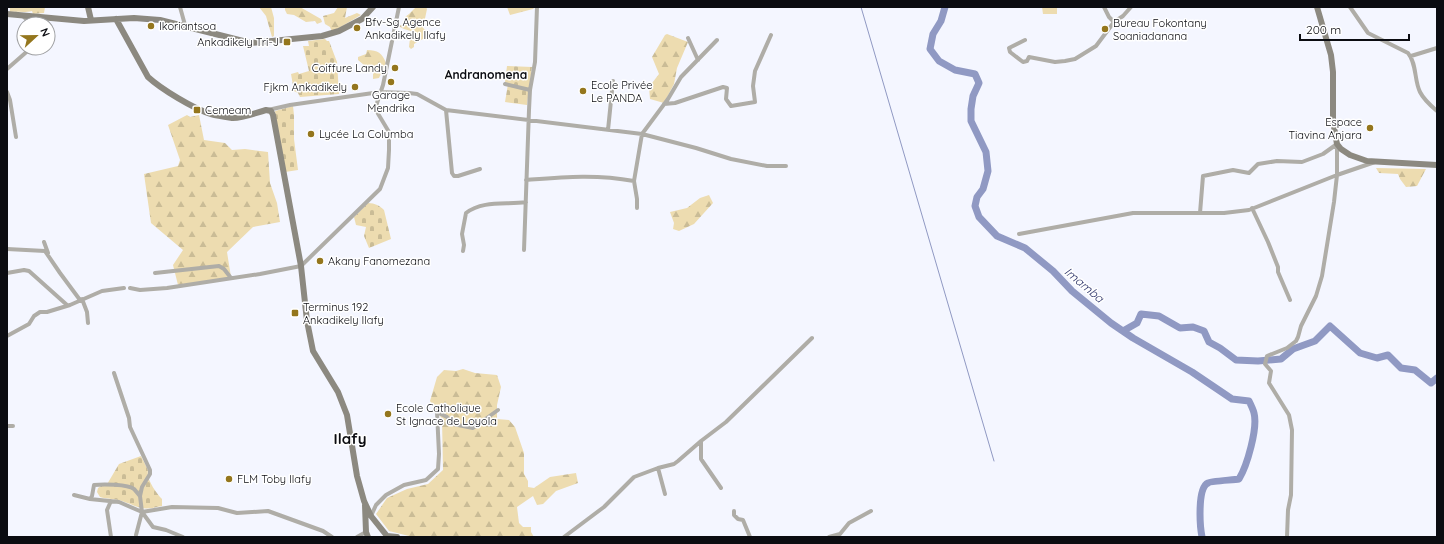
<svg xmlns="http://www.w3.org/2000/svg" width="1444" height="544" font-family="Quicksand,sans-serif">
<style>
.forest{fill:url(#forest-firs)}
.cemetery{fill:url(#cemetery-stones)}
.garden{fill:#eddcb0}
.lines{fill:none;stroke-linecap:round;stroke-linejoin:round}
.stream{stroke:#9099c3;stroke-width:1}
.river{stroke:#9099c3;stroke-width:7}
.street{stroke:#afada7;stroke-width:4}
.secondary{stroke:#8c8980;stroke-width:6}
.poi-dot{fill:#94761d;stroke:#fff;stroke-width:1.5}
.labels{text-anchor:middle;stroke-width:3;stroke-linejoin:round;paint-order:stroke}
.poi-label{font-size:11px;fill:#0b0c11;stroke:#fff;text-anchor:start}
.neighbourhood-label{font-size:12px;font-weight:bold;fill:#0b0c11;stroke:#fff}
.water-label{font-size:12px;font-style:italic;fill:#2b3268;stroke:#fff}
.district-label{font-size:15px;font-weight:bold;fill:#0b0c11;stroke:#fff}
</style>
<defs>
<pattern id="forest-firs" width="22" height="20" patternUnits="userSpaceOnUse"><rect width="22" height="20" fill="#eddcb0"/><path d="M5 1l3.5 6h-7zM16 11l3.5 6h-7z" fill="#cabc96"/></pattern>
<pattern id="cemetery-stones" width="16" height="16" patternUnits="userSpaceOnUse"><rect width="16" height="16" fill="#eddcb0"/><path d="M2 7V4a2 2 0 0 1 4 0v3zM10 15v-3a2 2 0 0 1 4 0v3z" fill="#cabc96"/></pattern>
</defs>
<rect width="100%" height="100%" fill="#f4f6ff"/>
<path class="forest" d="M10,7H45L44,13L33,14L32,11C24,13 17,11 10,12Z
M259,7H271L274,18V36L272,37L266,16Z
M289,7H300L321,19L322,22L317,24L315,21L306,22L294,15L287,14L285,10V8Z
M338,7H347L345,18L357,13L361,15L332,32L330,27L325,24L323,16L334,13Z
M416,7H426L427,9L423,28L427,31L428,36L414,44V47L411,49L409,47L410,38L414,32L404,29L398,26L402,25L405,17L409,14Z
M507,7H535L533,9L510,15Z
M667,34L688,42L677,68L674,84L664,103L650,99L649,87L659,74L652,57L665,35Z
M367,50C378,50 382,53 386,63L379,78L373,79V73L368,70H365L364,65L358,60V57L366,54Z
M187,115L190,117L199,115L204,140L225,143L232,150L245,149L268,152L270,183L277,203L280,222L253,227L227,252L231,277L178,285L173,265L183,250L151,223L144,174L178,166L180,160L168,125Z
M1376,168L1426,169L1417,186L1406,187L1400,179L1398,174L1379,173Z
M709,195L713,203L694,224L679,231L673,229L674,223L670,212L687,208L700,198Z
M463,369L475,373L497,375L501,387L497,405V419L509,420L515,427L524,453V474L528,481V487L534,488L550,477L576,473L578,483L556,491L543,504L537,505L533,496L517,507L519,523L523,527H531V532L534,537H413L389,531L376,514L387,498L407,489L428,484L443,470L442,419L430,401L437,377L444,370L456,371Z"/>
<path class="cemetery" d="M325,39L327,41H329L337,62L339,94L300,97L298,93L294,91L291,74L298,72L299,74L309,71L303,46H309L308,41Z
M507,66L532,67L527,105L505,102L508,84L505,82Z
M293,106L294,115V139L298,170L285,172L277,128L275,111Z
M368,203C375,203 380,206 384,210L391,239L369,248L364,236L366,227L356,225L354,217Z
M141,456L148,470C146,479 156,493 162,499V506C140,511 142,508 122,501C116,499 107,499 100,497L97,492L98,488L101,486H106L119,464Z"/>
<path class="garden" d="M1042,7H1057V14H1043Z"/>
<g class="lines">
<path class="stream" d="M861,7L994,461"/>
<path class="river" d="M945,7L941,21L933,34L930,49L939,61L955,70L975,74L979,83L973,96L971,109V121L986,152L988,171L983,189L977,197L975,206L979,217L997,236L1025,248L1053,271L1072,291L1111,323L1133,338L1192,372L1232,399L1249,401C1251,405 1253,409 1254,413C1258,428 1247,466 1239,479C1234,480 1210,481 1208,483C1197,488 1200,527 1202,537
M1123,331L1137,323L1141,314L1159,316L1180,328L1193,327L1204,331L1209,342L1220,348L1236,360L1258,361L1281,359L1293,349L1315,341L1330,326L1360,353L1377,358L1388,355L1401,368L1415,370L1431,383L1437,378"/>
<path class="street" d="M180,7L185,25
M1104,7L1109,17L1114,22
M1350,7L1368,33L1408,53C1417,64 1414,80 1420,92C1424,100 1430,105 1437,111
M23,16L31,24
M688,38L698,60
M1025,40L1009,48L1010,52L1023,62L1027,61L1029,57L1055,62L1065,61L1075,59L1096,46L1114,22L1123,16L1131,7
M1411,56L1437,48
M7,69L31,48
M505,84L530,90
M7,92L10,100L16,137
M664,104L675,103L723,87L727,88L726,99L731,106L755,102L753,86L755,71L771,35
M268,110L290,105L380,92L409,93L417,94L446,110L642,134L696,148L731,159L767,166H786
M446,110L452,173L454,176H458L480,169
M608,130L613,81
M526,180C564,177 596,174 634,181
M637,208V199L634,181L642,134L668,99L681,77L717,40
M1252,208L1268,242L1278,267V272L1290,300
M1200,213L1203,176L1233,170L1249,173L1258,164L1277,161L1302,162L1323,154L1337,144
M1019,234L1133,213H1224L1249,210L1337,175L1375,162
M44,242L48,253
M7,249L45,251L60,273L80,300
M524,250L529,110L530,90L535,62L537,7
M463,251L464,245L462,234L466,213C483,200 506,205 526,202
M7,273L24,270L29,271L67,305
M155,273L219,266L224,269L231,278
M130,288L140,290L167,288L260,274L301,266L380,189L388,168L389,150V132L377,112V103L383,85L399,7
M82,299L87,312L88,323
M7,336L29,324L34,316L40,312H47L70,305L102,291L124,288
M114,373L129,418L130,427L150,470V474L142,487L140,496L142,512L136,535
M7,426H13
M701,441V459L721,488
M658,468L665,494
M74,495L90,499L119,502L142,512L153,527L166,530L183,537
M90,499L92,496L94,485C102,484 128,484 134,489C136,491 138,494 140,496
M734,511V515L738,519L743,520L750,537
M142,512L172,507L218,508L237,513L268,511L323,531L332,537
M371,516L376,505L386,495L404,485L426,480L438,469L439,454L437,412L447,417L453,424L473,428L498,410
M111,537L107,510L111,501
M357,537L366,532
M564,537L604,507L634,477L658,468L674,464L678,461L701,441L726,422L812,338
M829,537L840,534L849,523L871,511
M1287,537L1288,510L1291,495L1292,430L1289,415L1269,383L1271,371L1265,364L1267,356L1287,348L1296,341L1298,337L1301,326L1316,296L1322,276L1334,202L1337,175V145"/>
<path class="secondary" d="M88,7L91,20
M1317,7L1331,55L1333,72V121L1337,144L1341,149L1350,155L1367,161L1437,165
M7,14L84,21L134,18L160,20L251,43L322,36L339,31L362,19L373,7
M116,19L148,77C161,89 194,109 211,114C218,116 226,117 233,118C244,118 255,113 266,110L271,111L273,115L301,266L307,321L313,351L338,392L347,415L357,476L364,501L371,516L387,536L397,537
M365,505L366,532L368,537"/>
</g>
<g class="poi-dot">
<circle cx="151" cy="26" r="4"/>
<circle cx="357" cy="28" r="4"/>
<circle cx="1105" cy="29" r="4"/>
<rect x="283" y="38" width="8" height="8" rx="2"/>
<circle cx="395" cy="68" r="4"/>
<circle cx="391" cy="82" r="4"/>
<circle cx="355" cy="87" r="4"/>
<circle cx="583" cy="91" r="4"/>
<rect x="193" y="106" width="8" height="8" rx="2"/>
<circle cx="1370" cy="128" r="4"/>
<circle cx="311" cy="134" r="4"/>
<circle cx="320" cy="261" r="4"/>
<rect x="291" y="309" width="8" height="8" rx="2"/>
<circle cx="388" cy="414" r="4"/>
<circle cx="229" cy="479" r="4"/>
</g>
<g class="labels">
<g class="poi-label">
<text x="365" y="26">Bfv-Sg Agence<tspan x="365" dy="13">Ankadikely Ilafy</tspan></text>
<text x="1113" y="27">Bureau Fokontany<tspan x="1113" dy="13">Soaniadanana</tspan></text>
<text x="159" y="30">Ikoriantsoa</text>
<text x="279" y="46" text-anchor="end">Ankadikely Tri-J</text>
<text x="387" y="72" text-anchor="end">Coiffure Landy</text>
<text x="591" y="89">Ecole Privée<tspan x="591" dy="13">Le PANDA</tspan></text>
<text x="347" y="91" text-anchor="end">Fjkm Ankadikely</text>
<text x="391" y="99" text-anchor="middle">Garage<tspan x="391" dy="13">Mendrika</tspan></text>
<text x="205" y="114">Cemeam</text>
<text x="1362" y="126" text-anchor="end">Espace<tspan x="1362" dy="13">Tiavina Anjara</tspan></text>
<text x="319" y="138">Lycée La Columba</text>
<text x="328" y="265">Akany Fanomezana</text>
<text x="303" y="311">Terminus 192<tspan x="303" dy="13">Ankadikely Ilafy</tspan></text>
<text x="396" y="412">Ecole Catholique<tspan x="396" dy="13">St Ignace de Loyola</tspan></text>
<text x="237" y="483">FLM Toby Ilafy</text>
</g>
<g class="neighbourhood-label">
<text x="486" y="79">Andranomena</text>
</g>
<g class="water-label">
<text transform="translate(1084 285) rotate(40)" y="4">Imamba</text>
</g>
<g class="district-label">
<text x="350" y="444">Ilafy</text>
</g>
</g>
<rect width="1444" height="544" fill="none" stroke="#0b0c11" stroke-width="16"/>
<g transform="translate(36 36) rotate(68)"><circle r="19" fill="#ffffff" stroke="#9d9ea0"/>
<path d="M0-3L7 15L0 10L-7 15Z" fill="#94761d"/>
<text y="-6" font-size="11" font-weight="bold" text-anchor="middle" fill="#0b0c11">N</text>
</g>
<path d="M1300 34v6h109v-6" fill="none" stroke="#0b0c11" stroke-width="2"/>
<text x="1306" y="34" font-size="12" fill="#0b0c11" stroke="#ffffff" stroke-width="3" paint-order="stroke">200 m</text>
</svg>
